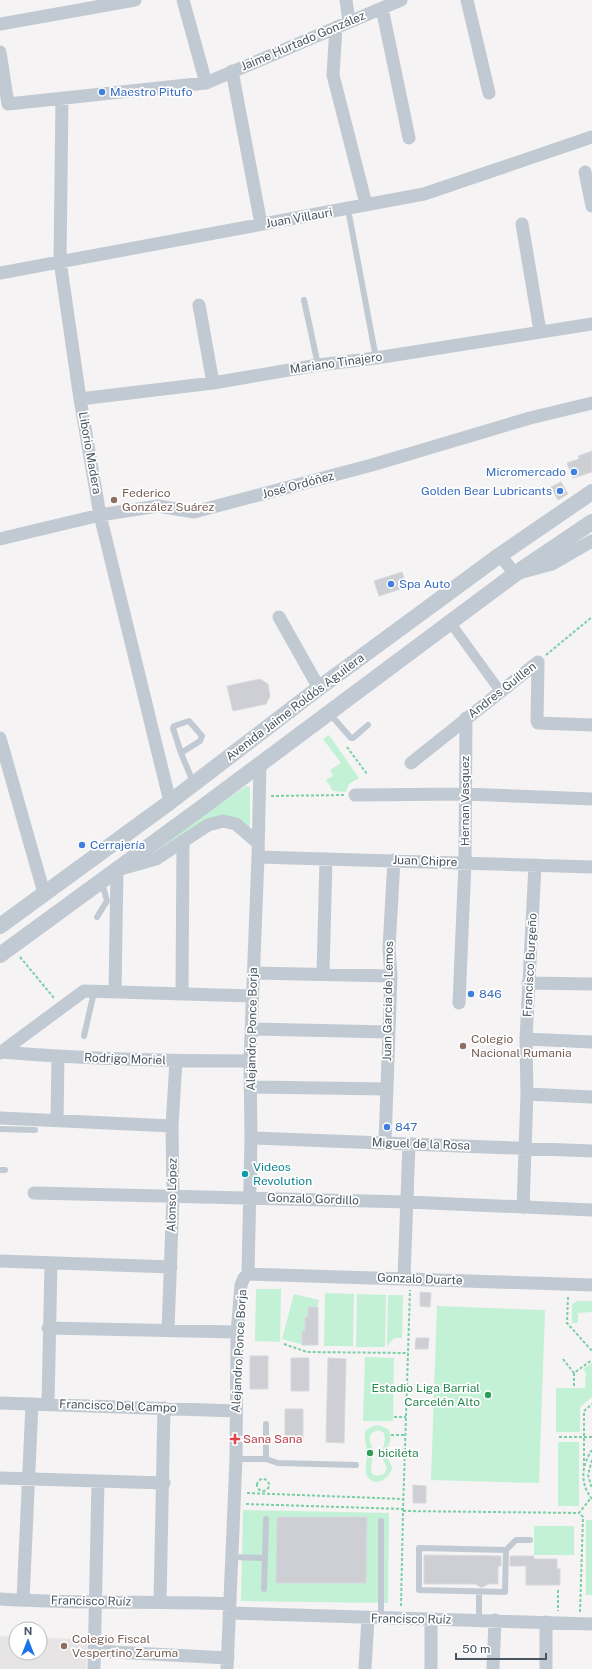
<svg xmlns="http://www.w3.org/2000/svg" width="592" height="1669" font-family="'Public Sans',sans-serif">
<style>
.education{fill:#e6e4e5}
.green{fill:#c3f1d5;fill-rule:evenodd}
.building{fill:#cdcfd5;stroke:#d7d9de}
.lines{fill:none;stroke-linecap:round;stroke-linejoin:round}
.path{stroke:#7ad0a6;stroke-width:2;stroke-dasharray:3 2;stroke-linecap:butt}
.service{stroke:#c1cad2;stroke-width:6}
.pedestrian{stroke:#c1cad2;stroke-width:10}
.minor{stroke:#c1cad2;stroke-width:13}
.tertiary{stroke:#c1cad2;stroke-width:16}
.shop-dot{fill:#3f7fe0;stroke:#fff;stroke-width:1.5}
.education-dot{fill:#8d6e63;stroke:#fff;stroke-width:1.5}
.culture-dot{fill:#0f9aa8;stroke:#fff;stroke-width:1.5}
.leisure-dot{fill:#2e9e5b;stroke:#fff;stroke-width:1.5}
.health-dot{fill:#e0444e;stroke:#fff;stroke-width:1.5}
.labels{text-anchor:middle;stroke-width:3.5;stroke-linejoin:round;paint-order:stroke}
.street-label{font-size:12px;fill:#4a5661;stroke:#fff}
.shop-label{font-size:12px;fill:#366cbe;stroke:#fff;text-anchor:start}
.education-label{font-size:12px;fill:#785e54;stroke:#fff;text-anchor:start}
.culture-label{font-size:12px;fill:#0d838f;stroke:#fff;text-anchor:start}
.leisure-label{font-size:12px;fill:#27864d;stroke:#fff;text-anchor:end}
.health-label{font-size:12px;fill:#be3a42;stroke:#fff;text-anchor:start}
</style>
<rect width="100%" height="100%" fill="#f5f3f3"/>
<path class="education" d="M0,1636L16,1637V1653H40V1638L88,1639L86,1669H0Z"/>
<path class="green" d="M329,735L359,778L349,784L346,792L333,791L326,780L333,776L330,770L341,763L323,739Z
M246,786L250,787V828L238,819L163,850L158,845Z
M256,1289H281L280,1342L255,1341Z
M325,1293L354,1294L353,1346H324Z
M294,1294L319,1300L307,1346L282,1339Z
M357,1294L386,1295L385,1347H356Z
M388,1295H403L402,1338H394L387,1346Z
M578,1301H592V1312L578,1313V1323H572V1304Z
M437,1306L545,1310L539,1483L431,1480Z
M365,1357L394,1358L393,1421H363Z
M592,1363V1397L580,1407V1432H556V1388H585L586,1373L583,1369Z
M378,1425L388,1429C395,1442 385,1445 387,1455C388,1460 391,1463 392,1468C390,1478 375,1489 367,1476C364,1470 367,1461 367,1454C367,1440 357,1429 378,1425ZM378,1430L384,1433L385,1440L381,1455L387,1468L384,1474L378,1476L372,1474C370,1467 373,1459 373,1451C372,1444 367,1440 372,1433Z
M558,1442H579V1506H558Z
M243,1510L389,1513L388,1603L241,1601Z
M586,1520H592V1595H586Z
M534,1526H574V1555H534Z"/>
<path class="building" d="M592,451V472L573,478L567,463L579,459L578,456Z
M561,482L568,494L558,500L551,487Z
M402,572L407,587L379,596L374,581Z
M260,679L268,684L270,696L266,704L233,711L227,686Z
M420,1292L431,1293L430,1307L420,1306Z
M308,1307H318V1345H302V1331H305V1317H308Z
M416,1338H429L428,1349H415Z
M250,1356H268V1389H250Z
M291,1358H309V1391H291Z
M328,1358L346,1359L344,1443L326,1442Z
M285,1409H303V1442H285Z
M413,1485L426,1486V1503H413Z
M277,1517H367L366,1583H276Z
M424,1555L501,1556V1566H498V1584H488L483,1587H480L476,1584H424Z
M510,1556H534V1559H557V1569H560V1585H526V1566H510Z"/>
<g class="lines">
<path class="path" d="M546,655L592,617
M347,747L367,774
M271,796L344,795
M20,957L54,998
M568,1297L567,1323L592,1351
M284,1344L307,1352L408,1353
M563,1359L574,1373L592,1360
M574,1373V1386
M394,1417H406
M391,1435H405
M559,1437H592
M592,1460L588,1475L592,1489
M584,1466V1411L592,1404
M257 1485a6 6 0 1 1 12 0a6 6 0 1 1-12 0Z
M247,1493L403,1499
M592,1499C580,1484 581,1466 592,1450
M246,1504L403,1509
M403,1511L410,1290
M558,1590V1611
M401,1606L403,1511L579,1513
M580,1612L583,1517L579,1513L591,1498"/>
<path class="service" d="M348,209L376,358
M304,300L318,365
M329,713L351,738H353L368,725
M181,753L173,728L174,726L189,721L202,736L200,741L181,753L193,782
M97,917L107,901L102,883
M84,1036L94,992
M0,1129L35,1130
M0,1170H5
M266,1424V1459
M236,1459H266L278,1463L356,1465
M381,1521V1618
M419,1548L506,1550L505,1592L419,1590Z
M506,1550L516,1540H530
M232,1557L265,1558L266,1519
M264,1589L265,1558
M479,1620V1592"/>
<path class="pedestrian" d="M450,622L500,691"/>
<path class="minor" d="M183,0L206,83
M346,0L349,21
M467,0L489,93
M382,8L409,138
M0,24L135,0
M336,27L333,75L366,204
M0,52L8,104L206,83L401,0
M232,71L261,224
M62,98L60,261L80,399L100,515L170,802
M585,172L592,206
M522,224L540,331
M0,273L424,194L592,137
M199,305L213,383
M80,399L213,383L318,365L376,358L592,324
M0,539L100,515L158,506L194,512L372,465L530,418L592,403
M500,555L515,574L552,564L592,541
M279,617L319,688
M538,662L537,721L538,723L592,725
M0,738L44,893
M411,763L538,662
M355,795L465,794L592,799
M258,857L592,867
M253,973L391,976
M323,974L326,859
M528,983L592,984
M115,992L117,870L156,859L208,825L223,821L236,824L258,843
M182,993L183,841
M459,1003L465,862L466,718
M251,1029L388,1032
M526,1039L592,1042
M1,1052C84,1059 167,1061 250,1061
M0,1053L84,991L252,996
M250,1087L387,1089
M527,1094L592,1097
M0,1118L172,1126
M57,1120L58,1057
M251,1138L592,1151
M385,1142L391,976L389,948L394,860
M34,1193L407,1202L592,1210
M523,1208L527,1094L526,1039L535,865
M0,1261L171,1267
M248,1274L592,1285
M404,1278L409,1144
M48,1328L237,1332
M168,1330L173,1196L172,1126L176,1061
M0,1403L236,1411
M48,1404L51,1263
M0,1478L164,1483
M0,1599C76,1604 153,1601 230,1604
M23,1600L32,1404
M160,1602L164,1408
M229,1613L592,1624
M94,1651L228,1658
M94,1669L98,1481
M227,1669L236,1459L237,1332L241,1285L244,1278L248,1274L251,1138L250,1061L258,857L260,764
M365,1669L368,1618
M431,1669V1619
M493,1669L495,1620
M546,1669V1622"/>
<path class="tertiary" d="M0,926L170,802L319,688L500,555L592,492
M0,955L204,806L515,574L592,522"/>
</g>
<g class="shop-dot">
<circle cx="102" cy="92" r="4"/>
<circle cx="574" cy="472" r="4"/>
<circle cx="560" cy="491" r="4"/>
<circle cx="391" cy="584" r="4"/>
<circle cx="82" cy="845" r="4"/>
<circle cx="471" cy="994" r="4"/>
<circle cx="387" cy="1127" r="4"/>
</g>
<g class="education-dot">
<circle cx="114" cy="500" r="4"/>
<circle cx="463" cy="1046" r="4"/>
<circle cx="64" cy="1646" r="4"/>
</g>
<circle class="culture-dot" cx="245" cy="1174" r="4"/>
<g class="leisure-dot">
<circle cx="488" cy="1395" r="4"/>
<circle cx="370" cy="1453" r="4"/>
</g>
<path class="health-dot" d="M233 1433h4v4h4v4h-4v4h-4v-4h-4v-4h4z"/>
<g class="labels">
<g class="street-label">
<text transform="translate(303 41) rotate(-23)" y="4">Jaime Hurtado González</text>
<text transform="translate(299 218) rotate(-10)" y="4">Juan Villauri</text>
<text transform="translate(336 363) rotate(-8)" y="4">Mariano Tinajero</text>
<text transform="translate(90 453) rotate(80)" y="4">Liborio Madera</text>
<text transform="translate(298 485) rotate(-15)" y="4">José Ordóñez</text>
<text transform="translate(502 690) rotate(-38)" y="4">Andres Guillen</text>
<text transform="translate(295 707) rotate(-37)" y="4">Avenida Jaime Roldós Aguilera</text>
<text transform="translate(465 801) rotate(-90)" y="4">Hernan Vasquez</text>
<text transform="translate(425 861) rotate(2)" y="4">Juan Chipre</text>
<text transform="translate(530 965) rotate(-87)" y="4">Francisco Burgeño</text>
<text transform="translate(388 1001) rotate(-89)" y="4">Juan Garcia de Lemos</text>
<text transform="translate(252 1029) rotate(-89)" y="4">Alejandro Ponce Borja</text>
<text transform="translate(125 1059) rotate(2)" y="4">Rodrigo Moriel</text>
<text transform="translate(421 1144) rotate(2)" y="4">Miguel de la Rosa</text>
<text transform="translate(172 1195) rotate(-89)" y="4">Alonso López</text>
<text transform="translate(313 1199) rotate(2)" y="4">Gonzalo Gordillo</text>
<text transform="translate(420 1279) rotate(2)" y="4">Gonzalo Duarte</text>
<text transform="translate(239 1351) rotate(-87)" y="4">Alejandro Ponce Borja</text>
<text transform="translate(118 1406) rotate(2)" y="4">Francisco Del Campo</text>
<text transform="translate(91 1601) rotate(1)" y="4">Francisco Ruíz</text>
<text transform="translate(411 1619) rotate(1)" y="4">Francisco Ruíz</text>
</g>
<g class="shop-label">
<text x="110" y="96">Maestro Pitufo</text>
<text x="566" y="476" text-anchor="end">Micromercado</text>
<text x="552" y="495" text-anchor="end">Golden Bear Lubricants</text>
<text x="399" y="588">Spa Auto</text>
<text x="90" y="849">Cerrajería</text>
<text x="479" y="998">846</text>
<text x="395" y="1131">847</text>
</g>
<g class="education-label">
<text x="122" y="497">Federico<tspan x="122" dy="14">González Suárez</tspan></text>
<text x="471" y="1043">Colegio<tspan x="471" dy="14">Nacional Rumania</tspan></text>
<text x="72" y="1643">Colegio Fiscal<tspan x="72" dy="14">Vespertino Zaruma</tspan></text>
</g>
<g class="culture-label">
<text x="253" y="1171">Videos<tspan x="253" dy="14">Revolution</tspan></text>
</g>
<g class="leisure-label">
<text x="480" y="1392">Estadio Liga Barrial<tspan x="480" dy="14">Carcelén Alto</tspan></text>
<text x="378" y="1457" text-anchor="start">bicileta</text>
</g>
<g class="health-label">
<text x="243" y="1443">Sana Sana</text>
</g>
</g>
<g transform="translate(28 1641)"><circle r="19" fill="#ffffff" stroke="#b7bbc0"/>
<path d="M0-3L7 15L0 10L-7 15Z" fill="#1a73e8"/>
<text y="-6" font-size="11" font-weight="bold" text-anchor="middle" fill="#4a5661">N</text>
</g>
<path d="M456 1653v6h90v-6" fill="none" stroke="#4a5661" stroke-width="2"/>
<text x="462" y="1653" font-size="12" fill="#4a5661" stroke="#ffffff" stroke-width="3" paint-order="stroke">50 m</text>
</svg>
